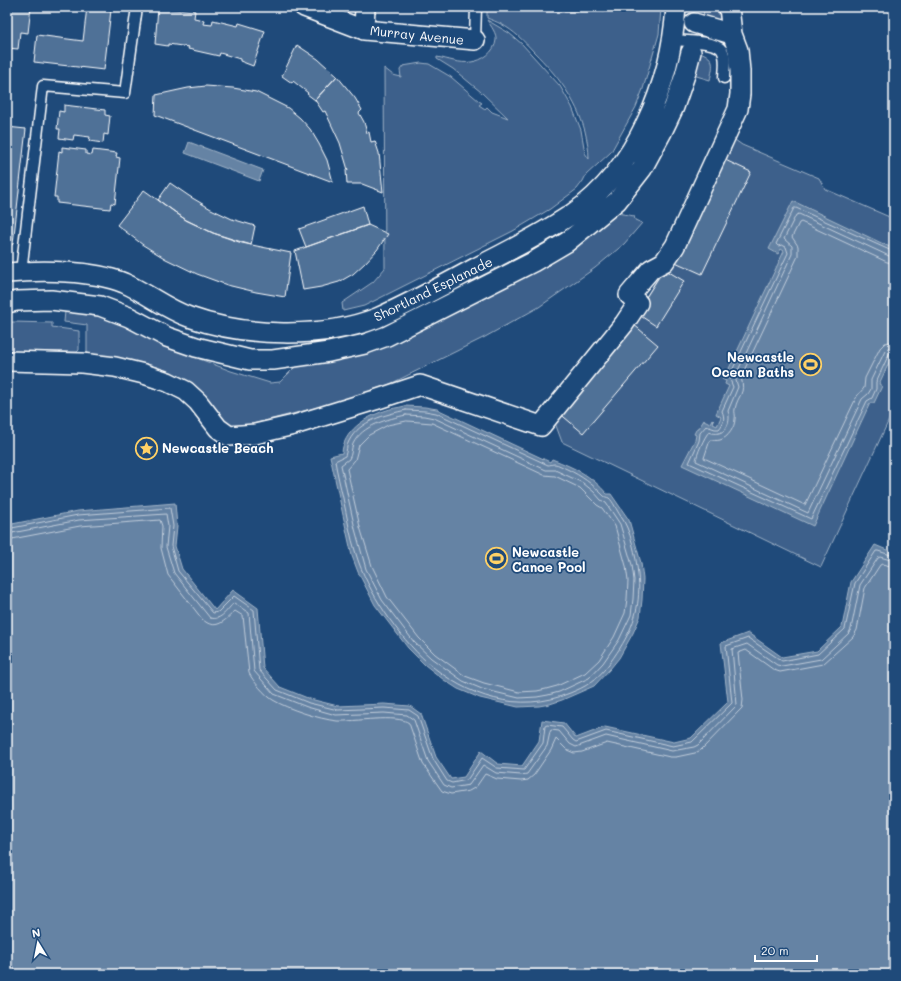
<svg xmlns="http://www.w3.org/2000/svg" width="901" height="981" font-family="Mali,sans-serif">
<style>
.green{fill:#3c618b;stroke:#9eb0c5}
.water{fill:#6583a4;stroke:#a3b5c8}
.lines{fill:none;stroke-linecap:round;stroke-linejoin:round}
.shore{stroke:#c1cddb;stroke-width:1}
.building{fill:#507197;stroke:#fff}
.lane-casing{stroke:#fff;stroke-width:13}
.street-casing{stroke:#fff;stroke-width:22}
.lane{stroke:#1f4a7a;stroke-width:10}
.street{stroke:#1f4a7a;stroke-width:19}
.labels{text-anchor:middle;stroke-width:3.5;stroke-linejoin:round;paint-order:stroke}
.street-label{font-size:13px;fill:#fff;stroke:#1f4a7a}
.poi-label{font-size:13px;font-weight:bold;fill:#fff;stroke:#1f4a7a;text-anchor:start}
</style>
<rect width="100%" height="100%" fill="#1f4a7a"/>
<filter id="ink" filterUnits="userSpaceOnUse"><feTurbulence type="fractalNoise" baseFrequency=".025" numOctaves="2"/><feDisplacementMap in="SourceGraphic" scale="8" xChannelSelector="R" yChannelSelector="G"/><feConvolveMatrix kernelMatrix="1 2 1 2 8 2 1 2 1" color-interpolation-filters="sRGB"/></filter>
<g filter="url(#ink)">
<path class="green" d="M704,7H714L725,19L720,24L703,20Z
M604,8H661L659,34L643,89L636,107L611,152L586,175L583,181L577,189L550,209L513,231L380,298L364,306L343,311L342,303L373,282L385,268L384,68L393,75L401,77L400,70L403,66L421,63L429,64L451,77L479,101L482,103L479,105L485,109L487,107L492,112L508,118L481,92L453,69L437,59V57C448,59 460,64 471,62C482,61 495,52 496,40C497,34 491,26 487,20L509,33L522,44L560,86L572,107L581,130L585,153L589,159C589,149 587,140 585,131C576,99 557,75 534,52C524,41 514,31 501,24C497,22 492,20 487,18V10L604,12Z
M700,52C716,58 713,66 710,80L693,75Z
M732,140H735L742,145L819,178L825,189L894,219V409L821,567L562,442L555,423L627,327L667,263Z
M617,213L634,216L635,220L642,223L624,244L595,268L539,307L485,337L378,390L350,399L245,426L234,428L121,359L87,353V325L64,322L65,311L68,308L104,315L171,348L231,371L270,383L280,382L295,367L300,364L350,356Z
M13,322L52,323V327L79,331V350L77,352H7V323Z"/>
<path class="water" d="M189,142L263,170L259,181L185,153Z
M793,201L894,249V352L879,384L882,386L874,403H870L813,526L682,465L695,440L696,435L694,434L697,428H699L704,420L710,423L712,419L714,421L713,424L717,426L721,417L716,414L729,386L725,384L726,381L722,379L726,375L784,251L781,249L778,254L769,249Z
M405,406L425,407L437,409L550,462L552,459C575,468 591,475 607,494H611L629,520L641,563L643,579L642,600L640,617L633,633L619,658L610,669L594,686L562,700L550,704L539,706L518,707L480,698L458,689L444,680L425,665L408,648L375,605L358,572L352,556L330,456L342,453C343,432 365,417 384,411C391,408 398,408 405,406Z
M175,503L177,526L175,546L182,569L215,610L233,590L258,608L263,668L280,687L310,699L338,706L384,704L410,706L421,714L436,757L451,779L464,777L481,751L498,764L522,766L539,741L542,720L564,723L576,738L605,727L674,742L691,738L728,702L721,643L748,633L782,657L817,651L842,627L851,582L875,545L894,553V974H7V525L78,511Z"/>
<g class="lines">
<path class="shore" d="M894,252L796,208H794L776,244L778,246L782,245L786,247L788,253L729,377L733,387L722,411C725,418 724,423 719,429H715L706,426L700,433L699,441L689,463L811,519L867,401L872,398L876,389V382L889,354L891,352H894
M894,257L889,256L799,214L796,215L784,239L792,246V254L735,377L738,387L728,411C732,424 724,438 709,432C705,435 696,456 696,461L808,513L862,399L868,394L871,389V380L885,351L889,347H894
M894,263L887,262L801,222L799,223L792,237L798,246V256L741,377C746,395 738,394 735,409C734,412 736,415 735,419C735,427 728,438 720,440C716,441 713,440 710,440L704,458L805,505L857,396L864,388L865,378L880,348L885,343L894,341
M406,410L425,411L436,413L548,465C550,465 552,464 555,464C558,464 564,468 567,469C583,477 591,483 603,495C604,497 607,497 609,498C613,501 617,511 620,515C631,530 636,556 638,574C641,603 635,624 620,648C612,660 603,674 591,682C585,687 577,690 570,693C519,714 467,697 427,662C398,636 367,591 356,554C350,536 347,516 343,498C340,485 337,473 335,461L345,456C347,451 346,446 349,441C360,420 385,415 406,410Z
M406,415L424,416L434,418L546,470H555L583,483L594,492L601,500L606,503L620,524L632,565L634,580L633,599L631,615L619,640L603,663L589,678L559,692L548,695L537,697L519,698L482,689L463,681L431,658L414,642L382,600L366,569L355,529L341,465L349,459C352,454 351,449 353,444C362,425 388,419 406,415Z
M407,421L432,423L544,475L555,476L580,488L597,505L602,508L615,526L626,566L628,581L627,599L625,613L614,637L599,660L585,673L557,686L546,689L537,691L519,692L484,683L465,676L435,654L419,638L387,597L372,566L360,527L347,469L355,460L359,445L369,435L388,425Z
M7,529L78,515L170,508L173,526L171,546L178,571L213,613L218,612L234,596L254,610L259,670L277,690L309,703L338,710L384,708L409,710L418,716L433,759L447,781L452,783L467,780L482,758L497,768L524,770L543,743L545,726L547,725L562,727L573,740L576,742L606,731L673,746L692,742L732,703L726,646L748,638L782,661L818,654L845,629L855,583L876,551H878L894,556
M7,534L79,520L166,514L168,526L166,547L174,573L210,618C222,621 227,609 234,603L249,613L254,671L274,694L307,707L336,715L384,713L407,715L414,720L428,761L444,785L451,788L469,785L483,765L496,773L521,775L527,774L547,746L550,732L551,730L559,731L570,744L576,747L606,736L672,751L694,747L698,745L737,705L732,649L747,644L777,665L782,666L821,659L849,633L851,629L860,585L878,558L880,557L894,561
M7,540L80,526L160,520L162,526L161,548L168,575L202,619C216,632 225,620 235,611L243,616L249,673C252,680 266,696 273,700C288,709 319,719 337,721C353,722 398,714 409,723L423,764L442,791L451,794L469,791L476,787L485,774L497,779L521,781L528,780L534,775L551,750L556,739L567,750L574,753L582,752L607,743L670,757H676L695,753L701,750L742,708L743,700L738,653L746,650L774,670L780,672L823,664L853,637L857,630L865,588L880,565L882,564L894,567"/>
</g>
<path class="building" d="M7,7H31L28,33L20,32L18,49L7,48Z
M87,7L111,10L104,70L34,62L37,35L83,41Z
M502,7H605V8Z
M158,8L195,11L194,18L204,20L203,24L212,25L213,20L238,26L239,23L265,31L253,66L240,61V59L220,53L219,56L188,49L189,47L168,44V46L155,44Z
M297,45L318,59L337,76L315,100L307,94L308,93L293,81L292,83L282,76Z
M337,76L355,98L362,110L359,113L364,122L367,133L369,132L371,142L375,141L379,153L383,192L362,184H347L346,170H348L340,143L325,111L323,112L315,100Z
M206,86L233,88L256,92L288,108L300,118L310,129L319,144L327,160L333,182L155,115L156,95L188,88Z
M64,105L105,110V115L110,116L108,135L104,134L103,143L89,141L90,137L74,135L73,140L59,138L60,129H57L59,111L64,112Z
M7,127L26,129L13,244L7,249Z
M62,147L86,150V154L92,155L93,150L117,153L116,157L120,158L115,204L111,203L110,209L57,203V197H54L59,151L62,152Z
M721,158L751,172L702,274L673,261Z
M170,183L189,196L211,209L232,219L255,226L251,245L213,233L186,220L158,200Z
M144,190L186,220L213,233L242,243L291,253L285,297L256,292L227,285L197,274L166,259L143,245L117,225Z
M363,206L368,225L306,247L299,229Z
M368,225L388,234L377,250L365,263L353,274L339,282L321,287L303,290L295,251Z
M664,269L684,281L656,326L636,313Z
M633,324L658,345L583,433L558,412Z"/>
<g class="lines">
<defs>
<path id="lane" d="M475,40L476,7
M673,40C684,41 716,41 722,50C727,58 724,70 724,78
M21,272L43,86L125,93L137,7"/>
<path id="street" d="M304,7L364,30L475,40
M694,23L732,34
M364,30L365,7
M7,273C42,270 92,270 124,283C147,293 166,309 189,317C245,337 322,339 377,318C411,303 444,285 477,267C509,251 542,234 572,214C637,169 671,83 676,7
M7,303L17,301L51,300L100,306L129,317L167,337L196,347L250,360H273L329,352L365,344L387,336L533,262L567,242L617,201L642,169L662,132L674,107L685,75L691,52
M7,361L82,363L115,367L144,374L168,382L186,391L198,402L218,428L229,436L255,434L294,425L375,400L420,385L541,426L624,324L638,303L629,295L651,269L664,262L675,246L738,109L740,94V71L738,50L732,34L729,7"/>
</defs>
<use href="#lane" class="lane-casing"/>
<use href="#street" class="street-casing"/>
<use href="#lane" class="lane"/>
<use href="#street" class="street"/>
</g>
</g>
<defs>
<symbol id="stadium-ring" viewBox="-11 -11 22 22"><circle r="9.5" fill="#1f4a7a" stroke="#ffd166" stroke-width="1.5"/><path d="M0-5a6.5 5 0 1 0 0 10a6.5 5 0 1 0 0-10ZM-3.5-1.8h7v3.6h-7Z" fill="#ffd166"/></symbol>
<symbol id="sight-ring" viewBox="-11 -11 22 22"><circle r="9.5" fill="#1f4a7a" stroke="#ffd166" stroke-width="1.5"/><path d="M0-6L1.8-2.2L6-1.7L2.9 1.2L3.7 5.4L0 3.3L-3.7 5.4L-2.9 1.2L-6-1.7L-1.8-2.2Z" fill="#ffd166"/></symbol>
</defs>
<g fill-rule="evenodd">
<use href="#stadium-ring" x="798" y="352" width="25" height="25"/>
<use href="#sight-ring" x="134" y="436" width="25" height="25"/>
<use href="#stadium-ring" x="484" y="546" width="25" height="25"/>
</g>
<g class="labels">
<g class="street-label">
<text transform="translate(417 35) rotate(6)" y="5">Murray Avenue</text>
<text transform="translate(433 289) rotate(-26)" y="5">Shortland Esplanade</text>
</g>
<g class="poi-label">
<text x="794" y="362" text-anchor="end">Newcastle<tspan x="794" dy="15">Ocean Baths</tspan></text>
<text x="162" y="453">Newcastle Beach</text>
<text x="512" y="557">Newcastle<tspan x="512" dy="15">Canoe Pool</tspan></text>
</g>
</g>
<rect width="901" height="981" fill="none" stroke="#1f4a7a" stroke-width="24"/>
<rect x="12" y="12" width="877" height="957" fill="none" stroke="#fff" stroke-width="1.5" filter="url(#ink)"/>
<g transform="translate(38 943) rotate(350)" stroke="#1f4a7a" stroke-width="3" paint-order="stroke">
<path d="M0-3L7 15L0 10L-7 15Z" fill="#ffffff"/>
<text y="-6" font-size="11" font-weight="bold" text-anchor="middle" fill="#ffffff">N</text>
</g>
<path d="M755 955v6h62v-6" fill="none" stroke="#ffffff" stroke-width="2"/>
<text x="761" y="955" font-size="12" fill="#ffffff" stroke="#1f4a7a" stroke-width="3" paint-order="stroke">20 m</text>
</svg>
